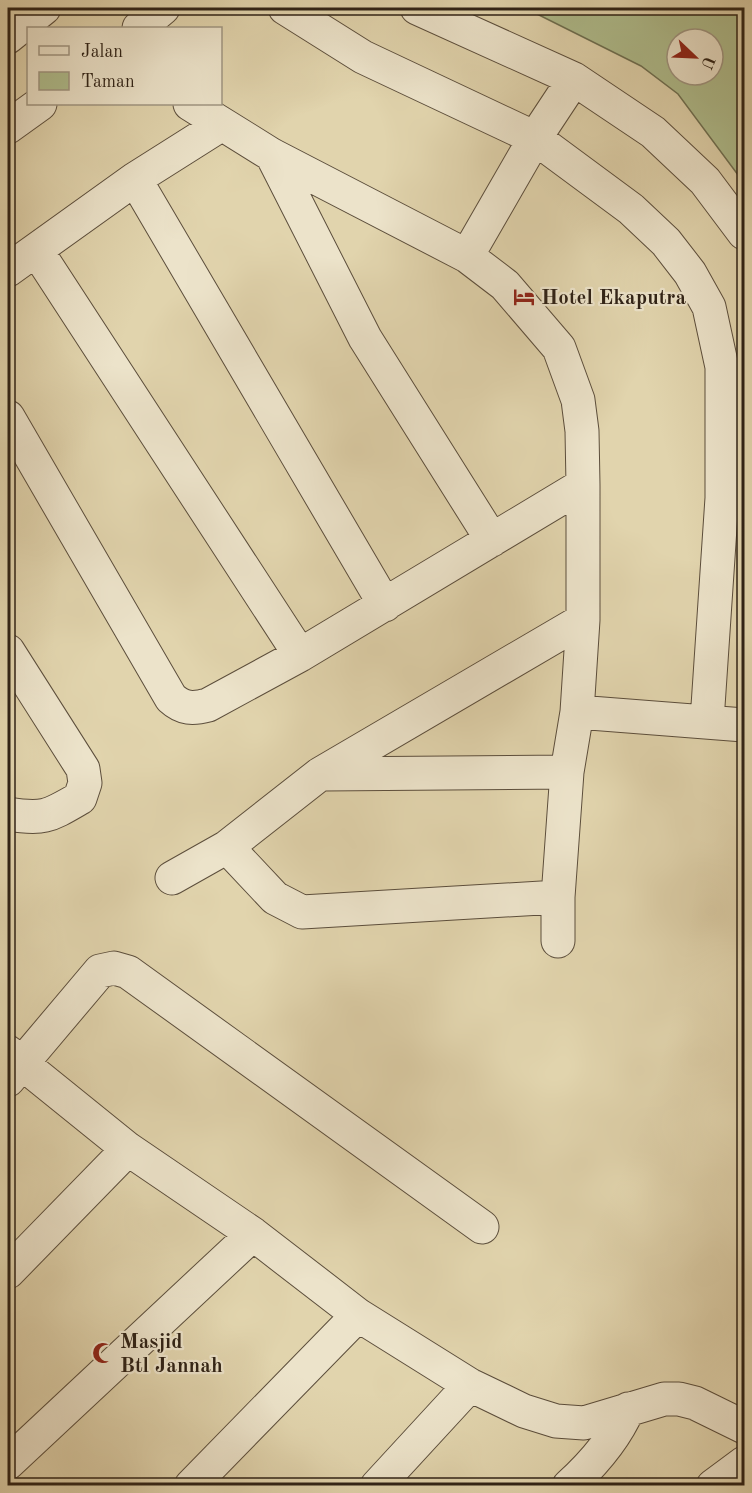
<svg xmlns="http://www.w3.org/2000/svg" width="752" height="1493" font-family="'Old Standard TT',serif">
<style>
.green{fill:#afbd8d;stroke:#6f7052;stroke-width:1.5;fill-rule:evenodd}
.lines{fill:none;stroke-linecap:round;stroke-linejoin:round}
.minor-casing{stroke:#5c4e3c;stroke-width:35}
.minor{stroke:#ece3ca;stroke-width:33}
.labels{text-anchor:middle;stroke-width:4.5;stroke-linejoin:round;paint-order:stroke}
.poi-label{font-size:21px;font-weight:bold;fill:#2f2216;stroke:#ece3ca;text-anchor:start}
</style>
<rect width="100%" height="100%" fill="#e1d4ad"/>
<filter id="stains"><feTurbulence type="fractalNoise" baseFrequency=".00333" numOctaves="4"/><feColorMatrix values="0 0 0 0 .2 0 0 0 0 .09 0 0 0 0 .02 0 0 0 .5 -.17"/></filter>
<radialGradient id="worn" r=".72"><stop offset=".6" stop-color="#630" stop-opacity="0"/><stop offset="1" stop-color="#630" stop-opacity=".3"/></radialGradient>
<path class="green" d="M525,8H744V183L678,94L641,66ZM677,39H713V75H677Z"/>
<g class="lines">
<defs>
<path id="minor" d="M285,8L363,57L535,138L631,209L666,242L690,273L709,307L722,367V498L707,721
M417,8L574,79L653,132L705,181L744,233
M139,28L163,8
M8,37L44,8
M190,104L272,155L467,256L505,285L559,348L578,400L582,431L583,485V620L577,712L567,772L558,897V941
M8,127L40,104
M272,155L365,338L492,540
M135,179L385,605
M37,251L300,655
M467,256L535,138L574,79
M8,270L135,179L222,124
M8,417L171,698C183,709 193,709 208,705L300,655L583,485
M8,651L83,769L85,783L80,798C49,816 44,820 8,814
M577,712L744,725
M323,774L567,772
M227,847L275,898L302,912L558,897
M172,878L227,847L320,774L583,620
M8,1052L128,1149L253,1234L358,1315L470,1385L524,1411L556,1421L584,1423L664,1399H679L695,1403L744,1427
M8,1080L100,971L114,968L128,972L482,1227
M8,1272L128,1149
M8,1463L253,1234
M191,1486L358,1315
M377,1486L470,1385
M569,1486C593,1464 615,1439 628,1409
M713,1486L744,1463"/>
</defs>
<use href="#minor" class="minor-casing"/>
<use href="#minor" class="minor"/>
</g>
<defs>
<symbol id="hotel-bare" viewBox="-9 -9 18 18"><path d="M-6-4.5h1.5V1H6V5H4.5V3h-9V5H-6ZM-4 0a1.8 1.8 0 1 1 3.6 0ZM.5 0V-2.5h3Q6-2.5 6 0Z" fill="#8f2418" stroke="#ece3ca" stroke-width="2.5" paint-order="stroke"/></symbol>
<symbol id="mosque-bare" viewBox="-9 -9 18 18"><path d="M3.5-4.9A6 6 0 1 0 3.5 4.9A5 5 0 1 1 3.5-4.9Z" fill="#8f2418" stroke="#ece3ca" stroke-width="2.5" paint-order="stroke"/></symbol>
</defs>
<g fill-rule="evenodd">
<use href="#hotel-bare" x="509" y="282" width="30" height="30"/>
<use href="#mosque-bare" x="88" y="1338" width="30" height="30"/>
</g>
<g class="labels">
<g class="poi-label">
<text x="541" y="304">Hotel Ekaputra</text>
<text x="120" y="1348">Masjid<tspan x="120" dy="24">Btl Jannah</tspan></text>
</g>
</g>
<rect width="752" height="1493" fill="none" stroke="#e1d4ad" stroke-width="30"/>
<rect x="9" y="9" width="734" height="1475" fill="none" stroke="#2f2216" stroke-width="3"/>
<rect x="15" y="15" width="722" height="1463" fill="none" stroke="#2f2216" stroke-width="1.5"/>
<rect x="27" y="27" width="195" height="78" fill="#ece3ca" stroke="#a09682" stroke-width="1.5"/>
<rect x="39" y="46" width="30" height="9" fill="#ece3ca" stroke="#a09682" stroke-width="1.5"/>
<text x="81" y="57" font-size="18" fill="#2f2216">Jalan</text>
<rect x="39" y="72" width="30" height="18" fill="#afbd8d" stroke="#a09682" stroke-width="1.5"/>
<text x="81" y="87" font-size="18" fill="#2f2216">Taman</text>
<g transform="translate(695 57) rotate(113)"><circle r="28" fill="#ece3ca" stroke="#a09682" stroke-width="1.5"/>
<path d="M0-4.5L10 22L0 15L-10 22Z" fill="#8f2418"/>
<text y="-9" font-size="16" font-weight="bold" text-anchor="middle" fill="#2f2216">U</text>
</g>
<rect width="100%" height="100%" filter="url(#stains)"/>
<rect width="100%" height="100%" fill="url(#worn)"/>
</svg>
